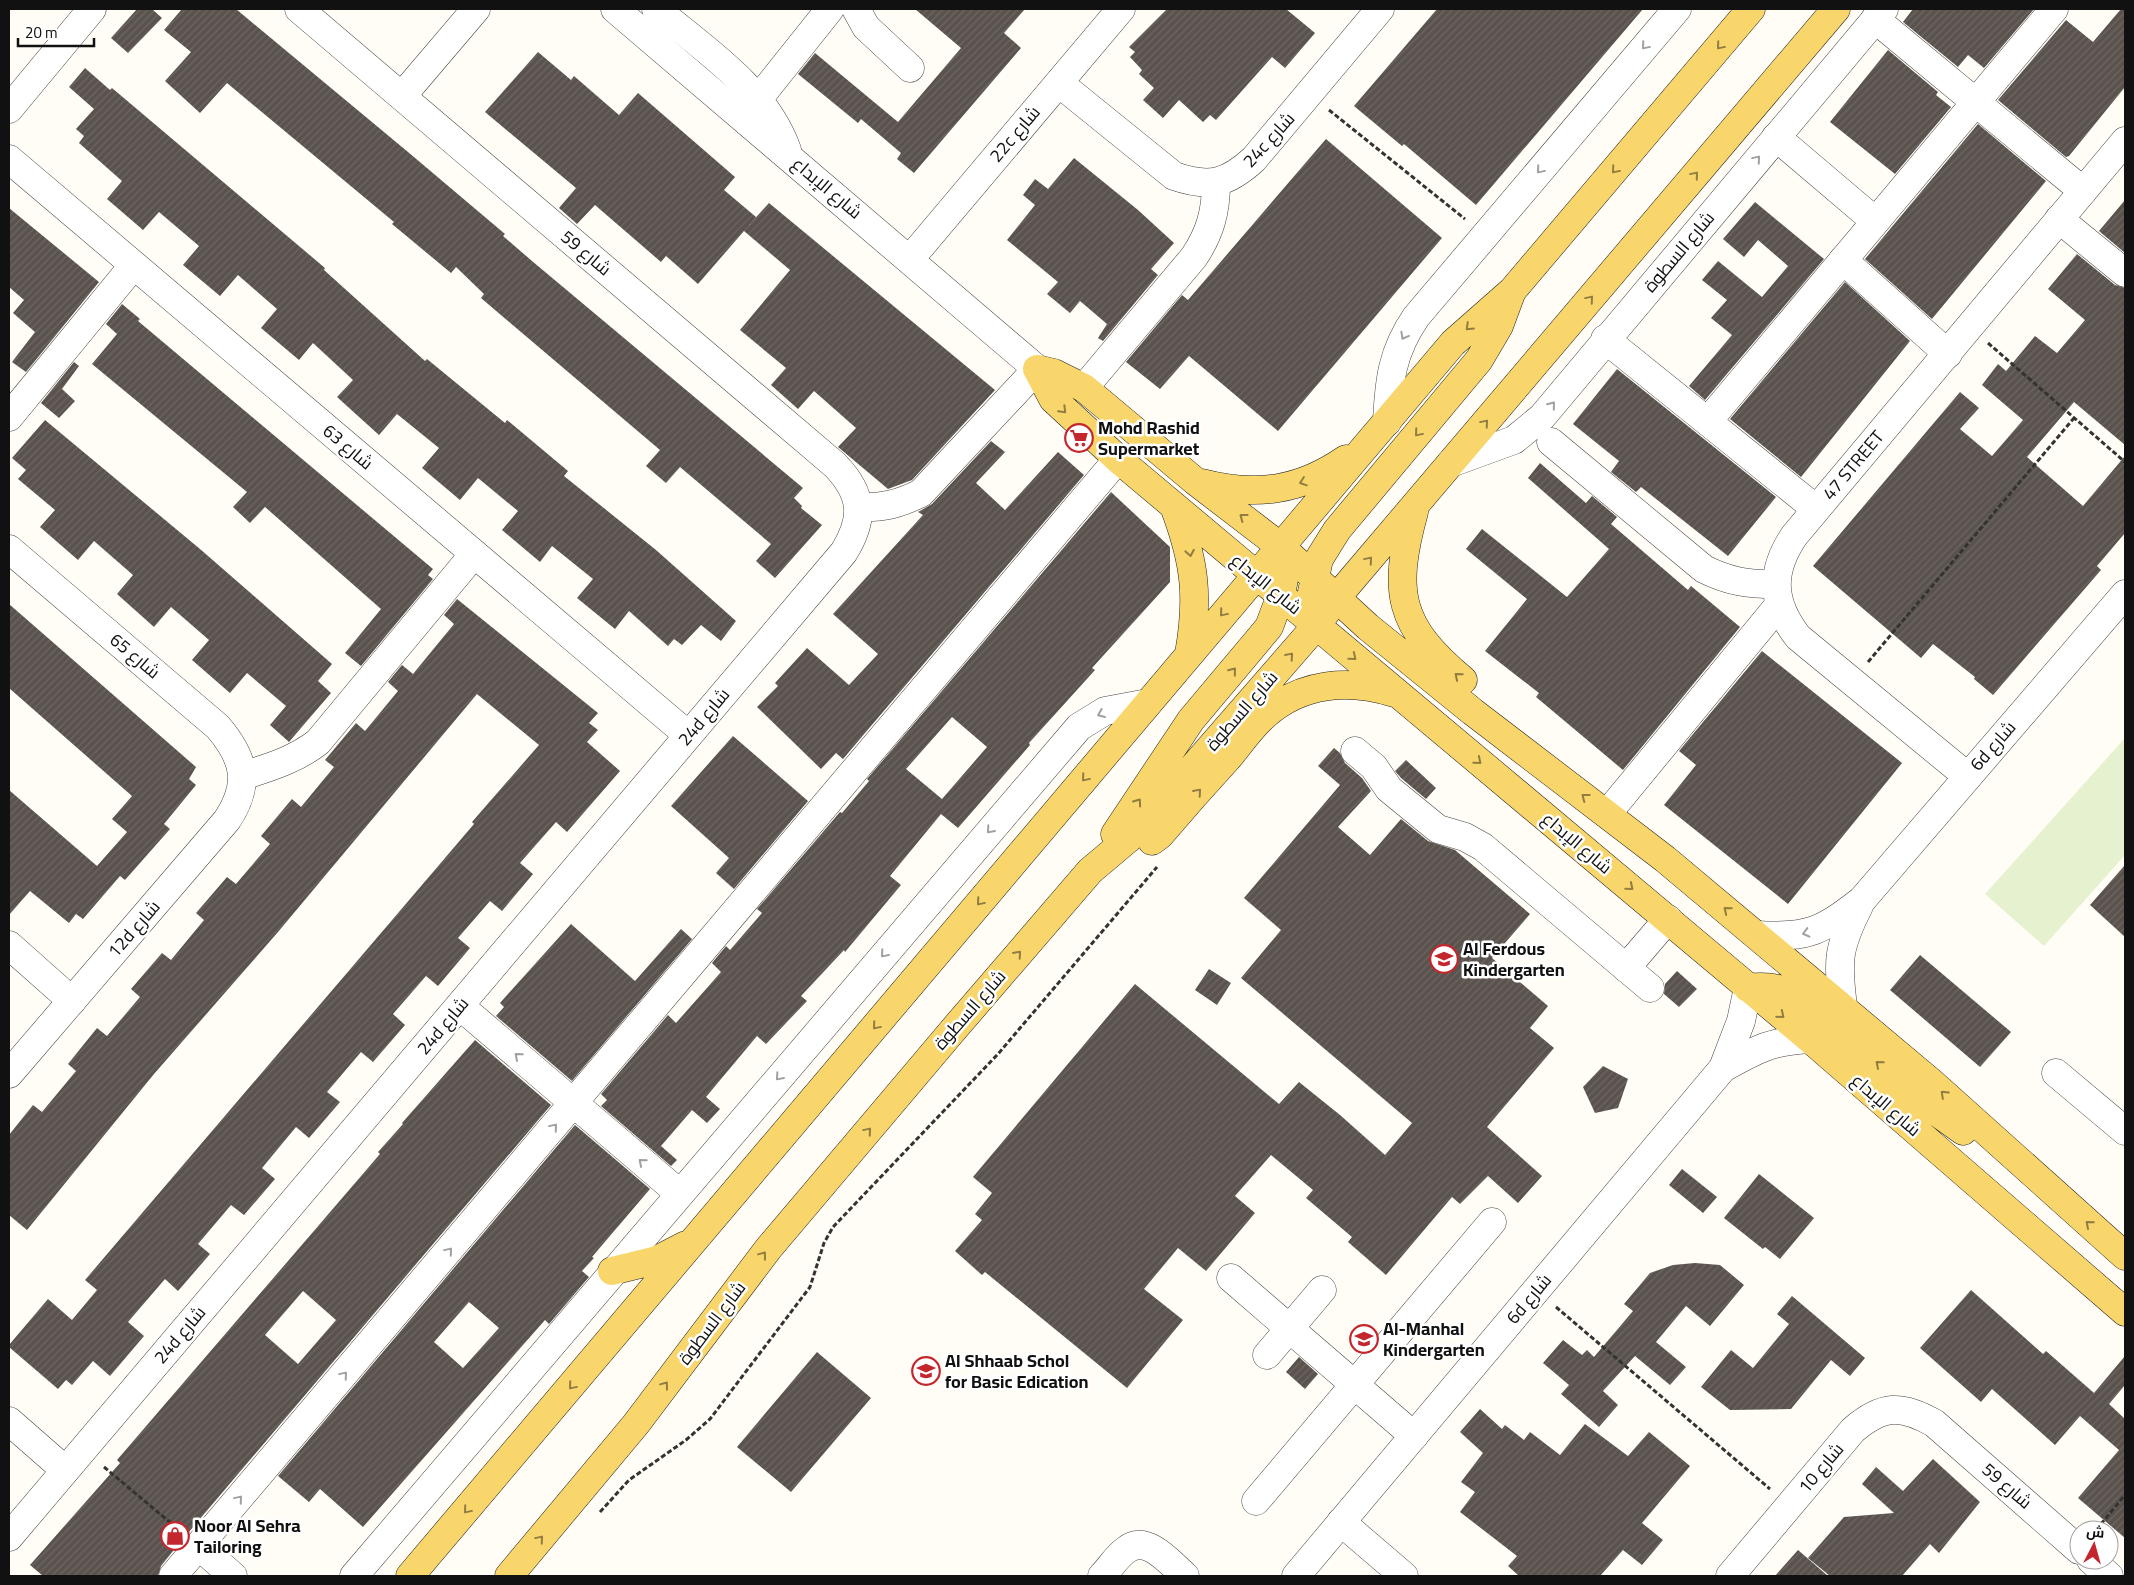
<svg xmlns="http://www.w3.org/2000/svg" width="2134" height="1585" font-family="Georgia,Cairo,serif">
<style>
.pitch{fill:#e6f2cf}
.building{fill:url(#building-hatch);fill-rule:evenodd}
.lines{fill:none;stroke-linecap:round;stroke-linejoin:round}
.minor-casing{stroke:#444;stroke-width:29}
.major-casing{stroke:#222;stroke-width:29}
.path{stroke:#333;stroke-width:3;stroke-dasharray:5 2.5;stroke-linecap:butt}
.minor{stroke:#fff;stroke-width:28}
.major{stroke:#f9d66b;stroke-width:28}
.oneway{stroke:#a0a0a0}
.oneway2{stroke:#917d42}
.labels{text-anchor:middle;stroke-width:5;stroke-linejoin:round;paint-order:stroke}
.street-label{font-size:18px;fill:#111;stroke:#fff}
.poi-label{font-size:18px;font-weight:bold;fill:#111;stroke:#fff;text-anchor:start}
</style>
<defs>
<pattern id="building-hatch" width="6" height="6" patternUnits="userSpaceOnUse" patternTransform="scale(1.25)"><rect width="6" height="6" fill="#5a524d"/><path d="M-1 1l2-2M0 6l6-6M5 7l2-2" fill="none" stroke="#6d6662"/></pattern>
</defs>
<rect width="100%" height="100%" fill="#fffdf5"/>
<path class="pitch" d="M2125,738V855L2044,946L1985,894Z"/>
<path class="building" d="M137,9H152L162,18L128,53L111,38Z
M182,9H236L408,152L505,234L503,236L532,261L803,488L794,498L802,506L801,508L822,525L775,578L756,561L771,544L680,467L666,483L646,466L660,450L481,298L484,294L456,267L451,273L392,224L394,222L227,83L200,113L165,81L191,52L164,30Z
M915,9H1025L1004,33L1021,48L914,173L897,159L901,153L861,119L858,123L798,74L815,53L898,122L961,48Z
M1167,9H1286L1315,33L1285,68L1272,57L1216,120L1210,115L1203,122L1179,100L1163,118L1143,100L1154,88L1139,74L1142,70L1130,57L1135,52L1129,47Z
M1437,9H1643L1476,205L1404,144L1402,146L1354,106Z
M1913,9H2034L1984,68L1968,55L1958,67L1903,22Z
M2121,9H2125V87L2069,156L2066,157L1998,100L2066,20L2093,42Z
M1888,50L1938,92L1936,95L1951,107L1895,174L1830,122Z
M538,52L571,80L574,76L619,115L638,93L735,177L724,190L756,217L749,225L769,203L995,390L912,480L888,489L838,447L856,428L814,391L798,409L771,385L786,368L740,330L790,270L744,231L698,284L666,256L661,262L595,205L577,224L559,208L576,188L485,112Z
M85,68L110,90L112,88L325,268L324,270L425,361L427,359L505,423L507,420L568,471L564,476L656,550L736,621L721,641L701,625L682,645L674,639L668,646L629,611L615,629L577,598L593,579L552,546L540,562L502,530L518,511L478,478L460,500L422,468L439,448L397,414L379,435L337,397L353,380L313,343L299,360L261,328L277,309L238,275L220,296L183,265L199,246L159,212L143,230L107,199L122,181L79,143L84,136L76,129L94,109L69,87Z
M1978,124L2046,181L1932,319L1865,259Z
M1326,139L1442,238L1278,431L1189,356L1160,389L1126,362L1182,295L1188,300Z
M1074,158L1138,210L1174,243L1151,269L1158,275L1103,341L1098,338L1107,324L1080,301L1070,313L1047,294L1058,282L1007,240L1035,205L1023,195L1035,179L1048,189Z
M2125,200V253L2099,231Z
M1755,202L1824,259L1705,400L1689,386L1732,335L1711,318L1727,300L1702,280L1718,261L1762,297L1788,266L1758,240L1744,257L1723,239Z
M9,208L99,282L26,372L12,362L35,332L13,313L24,300L9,287Z
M2077,254L2115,285L2125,288V445L2074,402L2027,457L2083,506L2125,456V533L2097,566L2101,570L1993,695L1974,679L1975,677L1933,644L1921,658L1813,566L1960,392L1979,408L1960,429L1992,456L2023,420L1982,385L1998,364L2006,371L2035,336L2057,353L2085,320L2048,289Z
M1845,282L1910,341L1801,477L1730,419Z
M122,304L140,319L138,321L433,569L428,575L433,579L361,666L345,653L381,609L265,507L250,523L233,507L247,492L92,364L117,334L106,324Z
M74,362L79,366L62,389L75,401L59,418L41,403Z
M1617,369L1776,497L1728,556L1641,487L1636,492L1611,472L1619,461L1573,424Z
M45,420L200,549L332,664L318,681L331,693L289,742L270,725L286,706L247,673L230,693L192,660L209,640L171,607L154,627L117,594L133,575L94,541L78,560L40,527L55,510L18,479L26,470L12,458Z
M991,441L1005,452L976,483L1005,510L1058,452L1084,475L843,759L836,753L821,769L757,707L778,686L775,683L807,648L849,685L878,654L833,614L923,515L918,512L932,504Z
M1540,463L1586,503L1592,496L1617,517L1611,524L1688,590L1691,586L1740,627L1623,770L1536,697L1539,693L1485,651L1527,599L1466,549L1482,529L1567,597L1609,549L1528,478Z
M1111,492L1170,547V582L1092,668L1095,670L1029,743L1030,745L958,828L941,814L890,876L901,885L845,952L844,950L801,996L807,1001L766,1044L757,1036L706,1097L720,1109L707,1123L692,1110L661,1146L677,1160L671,1166L601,1106L607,1100L601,1094L668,1015L676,1023L721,972L712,963L726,946L730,950L762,913L757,909L840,812L842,813L869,781L867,779ZM952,717L987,747L942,799L906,769Z
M457,599L598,713L589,723L598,730L587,742L620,771L567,832L556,822L520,863L533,874L502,911L490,901L458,938L470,948L438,986L426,976L393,1014L405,1025L373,1062L361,1052L327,1092L340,1102L309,1138L296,1127L262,1168L275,1179L244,1215L231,1205L198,1244L210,1254L178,1291L165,1279L128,1322L144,1336L110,1376L93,1361L72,1385L66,1380L58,1389L9,1347V1345L48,1299L72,1320L97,1290L85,1280L474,824L472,822L539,745L477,694L278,932L154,1074L27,1230L9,1215V1135L33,1105L42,1112L76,1071L68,1064L97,1028L107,1036L140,997L131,989L162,953L171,960L204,920L196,913L227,877L236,884L270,844L261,836L292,799L301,807L334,767L325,760L356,723L365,731L398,691L388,682L402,665L413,674L454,624L444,615Z
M9,604L196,767L189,779L196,785L164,824L170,829L125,880L120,876L83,919L76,914L69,923L30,891L9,915V790L97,866L127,832L112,819L132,796L9,688Z
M1762,651L1902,763L1788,904L1664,805L1696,765L1679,751Z
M733,736L808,801L734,889L716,873L729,858L671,806Z
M1334,748L1340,753L1345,763L1362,778L1371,791L1338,827L1370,855L1401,819L1428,841L1455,850L1530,914L1492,958L1548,1006L1530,1028L1554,1048L1487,1127L1542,1176L1518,1203L1488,1176L1460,1204L1452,1197L1386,1275L1348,1242L1352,1237L1306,1198L1313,1190L1271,1155L1235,1196L1255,1213L1206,1271L1178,1248L1144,1289L1183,1320L1127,1388L985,1272L982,1275L955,1251L982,1220L975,1214L992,1193L973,1177L1135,984L1279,1104L1299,1082L1340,1115L1385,1155L1412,1123L1241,978L1281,930L1244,898L1340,785L1318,766Z
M1406,760L1436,788L1426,799L1401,778L1395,771Z
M2125,865V937L2090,905Z
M571,924L635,981L681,929L692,939L572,1081L496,1016L504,1007L500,1003Z
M1920,955L2011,1032L1980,1067L1890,990Z
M1209,969L1231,983L1217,1005L1195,990Z
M1677,971L1697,989L1679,1007L1664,994L1665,984Z
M475,1040L551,1105L177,1546L161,1566L158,1576H43L30,1565L120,1463L117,1460L380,1154L378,1152L403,1124L402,1123ZM303,1291L336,1320L298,1364L265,1335Z
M1603,1066L1628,1079L1618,1108L1595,1113L1583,1087Z
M575,1125L650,1189L592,1257L594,1258L582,1271L589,1277L549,1324L545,1320L363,1527L320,1489L309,1502L278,1476ZM469,1302L499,1328L463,1368L434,1342Z
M1682,1169L1717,1197L1703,1213L1669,1185Z
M1759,1174L1814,1218L1780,1259L1765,1247L1763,1249L1724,1218Z
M1695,1263L1720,1265L1744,1285L1710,1326L1686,1306L1656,1342L1686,1367L1670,1385L1635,1356L1603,1391L1618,1405L1599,1427L1561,1394L1569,1385L1543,1363L1563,1340L1582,1355L1587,1350L1594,1357L1633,1311L1624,1304L1650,1273L1673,1265Z
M1971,1290L2043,1354L2046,1351L2094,1393L2125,1356V1385L2109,1404L2125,1419V1538L2078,1498L2119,1450L2080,1416L2055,1445L1992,1389L1981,1402L1920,1348Z
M1792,1296L1865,1358L1850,1376L1831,1360L1791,1409L1730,1410L1701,1387L1731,1350L1753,1368L1789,1324L1777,1314Z
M817,1352L871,1398L791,1492L737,1447Z
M1299,1357L1318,1374L1305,1389L1286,1372Z
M1480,1409L1502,1429L1505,1425L1524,1440L1530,1432L1560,1455L1585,1424L1628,1456L1649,1432L1690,1466L1642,1523L1663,1540L1642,1565L1623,1550L1600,1576H1519L1508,1566L1517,1556L1460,1512L1475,1492L1461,1482L1483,1453L1460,1432Z
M1933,1459L1980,1502L1939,1553L1930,1544L1902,1576H1830L1808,1558L1844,1517L1894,1513L1862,1484L1876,1467L1903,1491Z
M1798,1550L1828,1576H1775Z"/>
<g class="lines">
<defs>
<g id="minor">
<path d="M615,9L1037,369L921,493C899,504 883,508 859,507"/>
<path d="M656,9C705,50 765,88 787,150"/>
<path d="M856,9L866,27L910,68"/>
<path d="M1875,19L2083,191"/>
<path d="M1059,83L1174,176C1209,188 1227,184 1254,159L1380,9"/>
<path d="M402,96L476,9"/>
<path d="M759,98L830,9"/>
<path d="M9,109L92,9"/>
<path d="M1776,137L1875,221"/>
<path d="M9,159L688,735"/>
<path d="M2059,219L2125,273"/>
<path d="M910,259L1121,9"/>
<path d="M1843,260L1948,354"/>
<path d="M1605,339L1816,509"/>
<path d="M1084,388L1194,257C1210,233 1216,212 1216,183"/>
<path d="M9,417L133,266"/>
<path d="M1708,421L2054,9"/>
<path d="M1387,422C1389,380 1392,352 1416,317L1677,9"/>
<path d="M1551,442L1704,569C1728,581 1749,585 1776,584"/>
<path d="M1451,463L1514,440L1542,417L1884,9"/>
<path d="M9,549L218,727C245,759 251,784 227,820L9,1074"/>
<path d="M1355,751L1374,767L1389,789L1438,829L1465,837L1483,847L1650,988"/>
<path d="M243,776C270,767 295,760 318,742L474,554"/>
<path id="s1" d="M1967,776L1798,637C1771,602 1770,572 1794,536L2125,141"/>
<path d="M1607,814L1779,605"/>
<path d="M1758,935C1809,938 1822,931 1862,900L2125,594"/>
<path d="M9,945L72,1001"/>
<path d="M1626,968L1668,919"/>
<path d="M460,1006L679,1193"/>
<path d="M1843,1006C1837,961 1838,947 1859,906"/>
<path d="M1723,1068L1741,1021L1748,988"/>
<path d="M2056,1073L2125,1131"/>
<path d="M1231,1278L1414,1436"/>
<path d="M1267,1355L1322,1290"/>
<path d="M9,1421L65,1470"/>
<path d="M1256,1501L1492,1222"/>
<path d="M1341,1522L1404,1576"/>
<path d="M9,1537L844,552C865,518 863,494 835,465L299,9"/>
<path d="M199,1546L233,1576"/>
<path d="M2091,1560L2109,1576"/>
<path d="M173,1576L1118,459"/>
<path d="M354,1576L1079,727L1105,711L1148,703"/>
<path d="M1102,1576C1110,1568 1117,1556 1126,1550C1147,1533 1171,1564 1185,1576"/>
<path d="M1296,1576L1723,1068C1757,1049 1771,1041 1810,1039"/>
<path d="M1730,1576L1853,1430C1882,1405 1901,1404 1934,1423L2079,1550"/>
</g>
<path id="major" d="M1037,369L1053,399L1118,459L1810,1039L2125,1312
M1037,369L1054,373L1084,388L1195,481L1281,547L1368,627L1473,712L1665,859L1931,1082L2125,1256
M1202,483C1256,497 1300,491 1346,459
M1175,509C1195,563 1199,597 1189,654
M1414,512C1392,592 1398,626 1463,680
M1312,592L1319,559L1337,530L1479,360L1499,326L1512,291
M1115,834L1191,720L1269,627L1281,595L1284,579
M1152,841L1160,835C1182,809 1205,783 1228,758C1240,744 1251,727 1265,715C1302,682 1349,679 1394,693
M1748,988C1770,985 1787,989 1806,1001L1924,1103L1963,1131
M612,1271L657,1260L686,1245
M410,1576L1453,343L1512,291L1751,9
M509,1576L636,1424L768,1249L954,1029L1090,871L1128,839L1148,819L1316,626L1337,597L1836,9"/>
</defs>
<use href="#minor" class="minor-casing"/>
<use href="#major" class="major-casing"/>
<path class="path" d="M1329,110L1465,219
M1988,343L2125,462
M1868,662L2074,418
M1556,1307L1770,1489
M104,1467L178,1529
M600,1512L629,1480L686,1440L710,1419L810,1287L824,1243L833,1227L998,1054L1157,867
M2096,1530L2125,1495"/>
<use href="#minor" class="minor"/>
<use href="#major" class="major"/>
</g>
<defs><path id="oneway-chevron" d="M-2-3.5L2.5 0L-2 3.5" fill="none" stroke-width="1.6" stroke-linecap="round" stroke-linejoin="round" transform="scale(1.25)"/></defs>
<g class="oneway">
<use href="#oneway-chevron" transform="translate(1645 46) rotate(130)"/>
<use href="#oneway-chevron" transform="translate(1757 159) rotate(-50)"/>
<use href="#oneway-chevron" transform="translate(1540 170) rotate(130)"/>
<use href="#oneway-chevron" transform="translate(1404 336) rotate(119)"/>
<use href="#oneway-chevron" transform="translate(1552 405) rotate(-51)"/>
<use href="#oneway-chevron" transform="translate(1101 714) rotate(157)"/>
<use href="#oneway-chevron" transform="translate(990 830) rotate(131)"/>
<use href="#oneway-chevron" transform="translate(1806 933) rotate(166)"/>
<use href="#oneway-chevron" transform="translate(884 954) rotate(131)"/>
<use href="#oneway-chevron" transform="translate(518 1056) rotate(-139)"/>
<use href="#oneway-chevron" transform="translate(779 1077) rotate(131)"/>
<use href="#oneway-chevron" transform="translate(554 1127) rotate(-50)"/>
<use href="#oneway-chevron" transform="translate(642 1162) rotate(-140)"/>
<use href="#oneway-chevron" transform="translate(449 1251) rotate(-50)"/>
<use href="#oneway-chevron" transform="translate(344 1375) rotate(-50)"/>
<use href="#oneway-chevron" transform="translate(239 1499) rotate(-50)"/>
</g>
<g class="oneway2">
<use href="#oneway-chevron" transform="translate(1720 46) rotate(130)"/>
<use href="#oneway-chevron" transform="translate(1615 170) rotate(130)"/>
<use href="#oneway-chevron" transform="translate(1695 175) rotate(-50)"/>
<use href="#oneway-chevron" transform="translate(1590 299) rotate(-50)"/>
<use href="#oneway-chevron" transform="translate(1469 327) rotate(136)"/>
<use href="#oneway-chevron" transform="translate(1063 410) rotate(45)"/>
<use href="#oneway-chevron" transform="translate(1485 423) rotate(-50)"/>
<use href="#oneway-chevron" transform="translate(1418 433) rotate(130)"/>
<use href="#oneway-chevron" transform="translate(1303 482) rotate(161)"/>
<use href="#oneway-chevron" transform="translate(1243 517) rotate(-143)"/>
<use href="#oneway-chevron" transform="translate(1190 553) rotate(80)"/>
<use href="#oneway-chevron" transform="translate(1369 560) rotate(-50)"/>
<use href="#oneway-chevron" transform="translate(1223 613) rotate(130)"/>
<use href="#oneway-chevron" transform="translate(1290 656) rotate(-49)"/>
<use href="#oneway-chevron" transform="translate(1353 657) rotate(39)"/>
<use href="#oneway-chevron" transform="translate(1233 671) rotate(-51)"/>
<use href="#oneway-chevron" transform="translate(1458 676) rotate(-140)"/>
<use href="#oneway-chevron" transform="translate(1478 761) rotate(40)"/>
<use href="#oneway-chevron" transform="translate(1085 778) rotate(130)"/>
<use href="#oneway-chevron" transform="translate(1198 792) rotate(-49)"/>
<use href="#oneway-chevron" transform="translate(1585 797) rotate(-142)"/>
<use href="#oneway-chevron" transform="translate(1138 802) rotate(-55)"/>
<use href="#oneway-chevron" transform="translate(1630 887) rotate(40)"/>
<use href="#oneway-chevron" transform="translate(980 902) rotate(130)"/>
<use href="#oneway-chevron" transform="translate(1727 910) rotate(-141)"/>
<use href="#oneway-chevron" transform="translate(1018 954) rotate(-49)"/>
<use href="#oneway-chevron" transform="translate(1781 1015) rotate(39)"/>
<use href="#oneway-chevron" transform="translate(876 1026) rotate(130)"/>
<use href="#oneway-chevron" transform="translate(1879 1064) rotate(-139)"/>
<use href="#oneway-chevron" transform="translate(1944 1094) rotate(-137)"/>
<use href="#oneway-chevron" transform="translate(868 1131) rotate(-50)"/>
<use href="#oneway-chevron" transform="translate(2089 1224) rotate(-139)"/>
<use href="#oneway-chevron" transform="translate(763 1255) rotate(-53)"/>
<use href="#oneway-chevron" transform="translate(665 1385) rotate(-53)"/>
<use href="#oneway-chevron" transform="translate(572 1386) rotate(130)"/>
<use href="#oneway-chevron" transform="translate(467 1510) rotate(130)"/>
<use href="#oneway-chevron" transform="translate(540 1539) rotate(-50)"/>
</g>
<defs>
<symbol id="supermarket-ring" viewBox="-11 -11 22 22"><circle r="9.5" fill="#fff" stroke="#c4262e" stroke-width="1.5"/><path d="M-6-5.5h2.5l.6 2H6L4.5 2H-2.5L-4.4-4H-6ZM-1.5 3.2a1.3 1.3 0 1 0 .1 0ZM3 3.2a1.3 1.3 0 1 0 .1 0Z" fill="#c4262e"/></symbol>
<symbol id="school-ring" viewBox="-11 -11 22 22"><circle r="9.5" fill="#fff" stroke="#c4262e" stroke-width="1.5"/><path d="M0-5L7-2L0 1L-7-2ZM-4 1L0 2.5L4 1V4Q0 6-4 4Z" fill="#c4262e"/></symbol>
<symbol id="shop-ring" viewBox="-11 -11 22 22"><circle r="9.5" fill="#fff" stroke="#c4262e" stroke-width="1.5"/><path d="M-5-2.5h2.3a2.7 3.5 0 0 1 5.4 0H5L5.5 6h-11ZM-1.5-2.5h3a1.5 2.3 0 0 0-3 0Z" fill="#c4262e"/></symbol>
</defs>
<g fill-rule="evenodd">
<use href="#supermarket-ring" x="1063" y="422" width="32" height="32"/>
<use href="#school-ring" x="1428" y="943" width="32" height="32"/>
<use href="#school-ring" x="1348" y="1323" width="32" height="32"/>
<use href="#school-ring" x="910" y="1355" width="32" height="32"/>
<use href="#shop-ring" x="159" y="1520" width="32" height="32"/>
</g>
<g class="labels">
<g class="street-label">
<text transform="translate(1015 134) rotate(-50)" y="6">22c شارع</text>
<text transform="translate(1269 140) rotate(-48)" y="6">24c شارع</text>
<text transform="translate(827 188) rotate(40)" y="6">شارع الإبداع</text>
<text transform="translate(1679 252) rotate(-50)" y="6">شارع السطوة</text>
<text transform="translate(586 253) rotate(40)" y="6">شارع 59</text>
<text transform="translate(348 447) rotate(40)" y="6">شارع 63</text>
<text dy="6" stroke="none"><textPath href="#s1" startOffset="421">47 STREET</textPath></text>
<text transform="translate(1266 584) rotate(39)" y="6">شارع الإبداع</text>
<text transform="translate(135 656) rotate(40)" y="6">شارع 65</text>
<text transform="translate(1242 711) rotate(-49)" y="6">شارع السطوة</text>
<text transform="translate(704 717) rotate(-50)" y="6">24d شارع</text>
<text transform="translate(1993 746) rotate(-49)" y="6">6d شارع</text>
<text transform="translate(1577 843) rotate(40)" y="6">شارع الإبداع</text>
<text transform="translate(134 929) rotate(-49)" y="6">12d شارع</text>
<text transform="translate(970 1010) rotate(-49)" y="6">شارع السطوة</text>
<text transform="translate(443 1026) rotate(-50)" y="6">24d شارع</text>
<text transform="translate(1886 1105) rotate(41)" y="6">شارع الإبداع</text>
<text transform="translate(1529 1299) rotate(-50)" y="6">6d شارع</text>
<text transform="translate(712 1323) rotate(-53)" y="6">شارع السطوة</text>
<text transform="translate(180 1335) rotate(-50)" y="6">24d شارع</text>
<text transform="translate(1821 1468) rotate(-50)" y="6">شارع 10</text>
<text transform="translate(2007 1486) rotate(41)" y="6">شارع 59</text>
</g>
<g class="poi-label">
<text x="1098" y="434">Mohd Rashid<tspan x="1098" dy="21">Supermarket</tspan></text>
<text x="1463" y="955">Al Ferdous<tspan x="1463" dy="21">Kindergarten</tspan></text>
<text x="1383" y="1335">Al-Manhal<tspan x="1383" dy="21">Kindergarten</tspan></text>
<text x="945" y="1367">Al Shhaab Schol<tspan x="945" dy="21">for Basic Edication</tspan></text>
<text x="194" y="1532">Noor Al Sehra<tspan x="194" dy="21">Tailoring</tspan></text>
</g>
</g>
<rect width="2134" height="1585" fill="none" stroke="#111111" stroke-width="20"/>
<g transform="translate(2094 1545) rotate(6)"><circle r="24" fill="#ffffff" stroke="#a0a0a0"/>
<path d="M0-4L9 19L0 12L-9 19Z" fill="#c4262e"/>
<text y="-8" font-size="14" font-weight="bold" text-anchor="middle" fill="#111111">ش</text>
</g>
<path d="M18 38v8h76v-8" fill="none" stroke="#111111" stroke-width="2.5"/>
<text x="25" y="38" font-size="15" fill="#111111" stroke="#ffffff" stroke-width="4" paint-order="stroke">20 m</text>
</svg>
